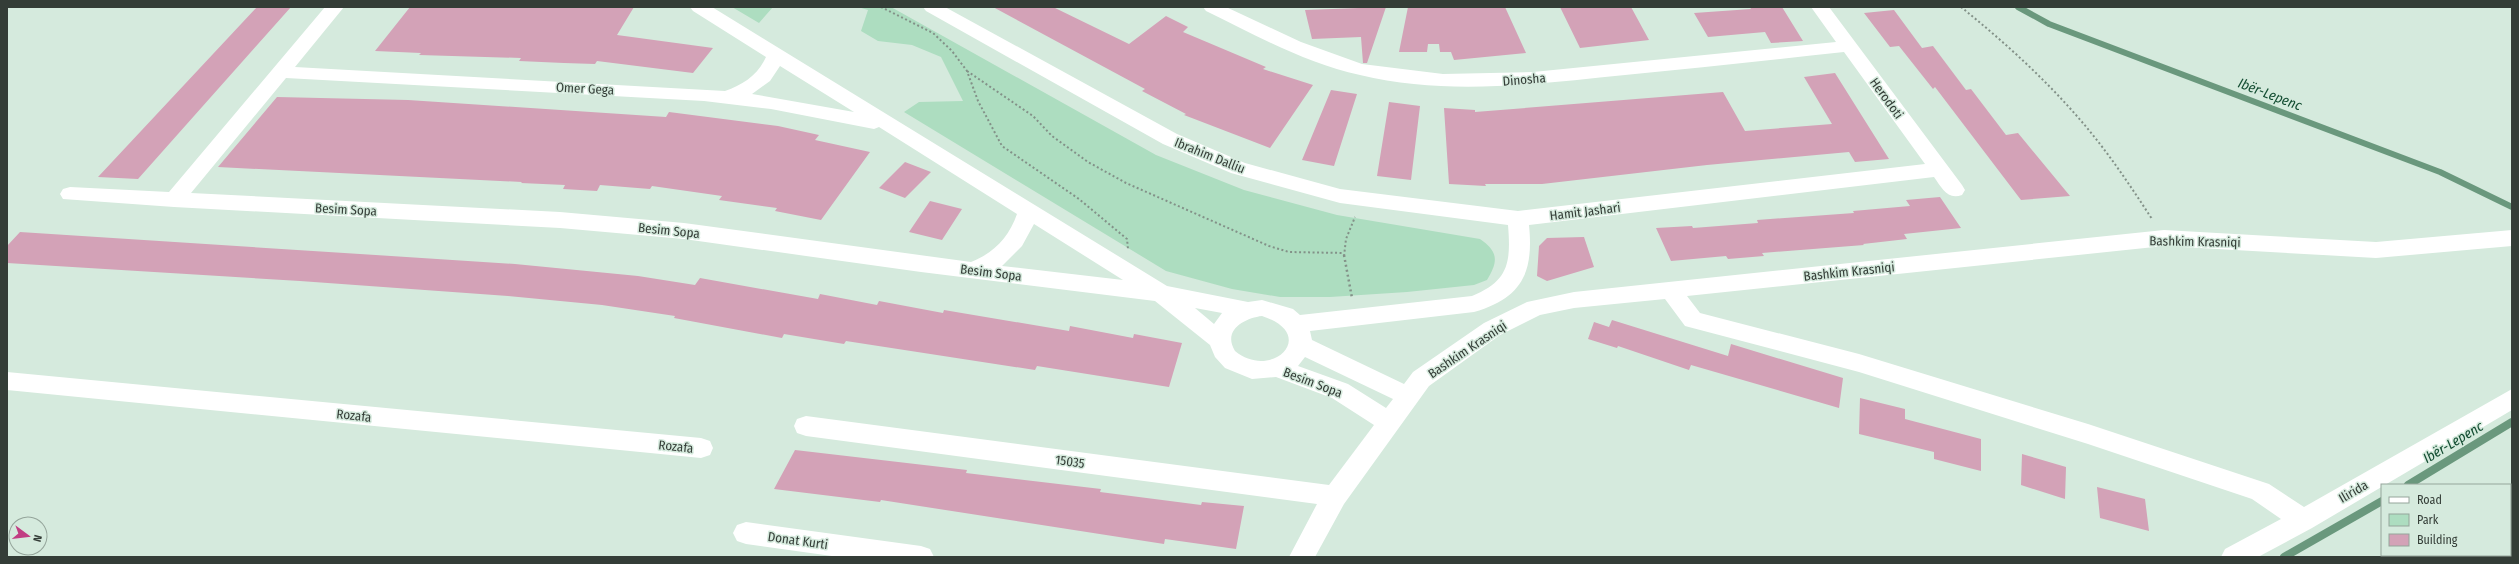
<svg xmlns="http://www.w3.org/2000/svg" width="2519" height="564" font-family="'Fira Sans Condensed',sans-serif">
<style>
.green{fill:#adddc0}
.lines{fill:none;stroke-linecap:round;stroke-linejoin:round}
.stream-far1{stroke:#6a987d;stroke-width:6}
.stream{stroke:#6a987d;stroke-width:8}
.building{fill:#d3a2b7}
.path-far1{stroke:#839188;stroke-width:2;stroke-dasharray:2 2.5;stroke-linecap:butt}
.path{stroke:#839188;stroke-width:2.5;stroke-dasharray:2 3;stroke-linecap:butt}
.minor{fill:#fff;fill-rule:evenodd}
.labels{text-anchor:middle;stroke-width:3;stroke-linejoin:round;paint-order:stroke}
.street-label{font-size:13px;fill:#343d37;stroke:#d5eadd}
.water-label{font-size:14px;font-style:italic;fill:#134d32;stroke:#d5eadd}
</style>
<rect width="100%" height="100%" fill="#d5eadd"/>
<path class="green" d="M732,7H773L759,23Z
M858,7H891L1156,155L1244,190L1337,215L1480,239C1499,252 1498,262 1487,280L1474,285L1407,292L1330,297H1280L1232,289L1166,271L904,112L919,102L963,101L941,57L912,45L878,41L861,31L868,10Z"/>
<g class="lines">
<path class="stream-far1" d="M2018,7L2049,24L2440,172L2512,207"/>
<path class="stream" d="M2408,485L2512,422
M2284,557L2382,501"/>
</g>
<path class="building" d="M257,7H291L138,179L98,177Z
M410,7H634L617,35L713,48L693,73L597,61L595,64L564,63L519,61L521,58L419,55L421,53L375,51Z
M993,7H1053L1129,44L1166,16L1188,27L1183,32L1266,67L1263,69L1313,85L1270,148L1184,115L1186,114L1142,91L1145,89Z
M1386,7L1367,63H1363L1361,37L1312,39L1305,10Z
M1408,7H1505L1526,53L1454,60L1451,52H1440L1439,44H1428L1427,52H1399Z
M1560,7H1631L1649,40L1580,48Z
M1750,7H1782L1803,41L1771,43L1765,32L1708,37L1694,13L1751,9Z
M1894,10L1922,48L1933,46L1966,90L1971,89L2006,135L2018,133L2070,196L2021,200L1935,87L1933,89L1899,46L1890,47L1864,13Z
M1835,73L1889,159L1855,162L1849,152L1707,165L1542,184H1485L1486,186L1449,184L1444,108L1475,110V112L1723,92L1745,131L1832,124L1804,77Z
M1331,90L1357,94L1334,166L1302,160Z
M277,97L408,100L666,117L669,112L778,126L819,135L815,140L870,152L821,220L775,211L777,208L719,200L722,196L652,186L650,189L600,185L597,191L563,189L565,185L521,183L522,182L218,167Z
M1389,102L1420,106L1411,180L1377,176Z
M905,162L931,172L905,198L879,188Z
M1940,197L1961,228L1904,234L1907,239L1863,244L1864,245L1762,253L1764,256L1728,259L1726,256L1671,261L1656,228L1692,226L1693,228L1758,223L1757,220L1854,213L1853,211L1910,206L1906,200Z
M930,201L962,209L942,240L909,232Z
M20,232L515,264L638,276L695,285L700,278L818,299L820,294L877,305L879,301L943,313L944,310L1069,331L1070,326L1133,338L1134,334L1182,343L1169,387L1037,366L1035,370L846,341L844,344L784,334L782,338L674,318L675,316L602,305L508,296L300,281L7,263V246Z
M1584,237L1594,267L1547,281L1537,276L1539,246L1547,238Z
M1612,320L1728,356L1731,344L1843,378L1839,408L1691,365L1689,370L1618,346L1617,348L1588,339L1594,322L1609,327Z
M1860,398L1905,409V419L1981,439V471L1934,459V452L1859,434Z
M795,450L967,470L966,473L1101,489L1100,492L1201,505L1202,502L1244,506L1236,549L1165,539L1164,544L881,500L880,502L774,489Z
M2022,454L2066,467L2065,499L2021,485Z
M2097,487L2145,499L2149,531L2100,518Z"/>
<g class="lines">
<path class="path-far1" d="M881,7L933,33L952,51L967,71L978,101L1002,146L1079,199L1127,239L1128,249
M1961,7C2008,45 2054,87 2092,134C2114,161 2133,190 2152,219
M967,71L1033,116L1052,136L1088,162L1126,183L1269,246L1289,252L1344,253
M1344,256L1346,239L1355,217"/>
<path class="path" d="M1344,255L1352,298"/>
<path class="minor" d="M325,7H344L295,67L725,91C743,85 758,75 766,57L693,11L690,7H712L1167,286L1248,302L1262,300L1293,309L1300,315L1472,296C1509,281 1511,262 1508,225L1340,203L1231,173L1163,144L926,11L923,7H945L1177,134L1245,163L1340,189L1518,211L1925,164L1844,52C1771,60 1698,68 1625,75C1537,84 1447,96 1360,75C1305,63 1255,35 1206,11L1203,7H1226L1301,42L1362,64L1443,74L1533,72L1836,42L1811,7H1829L1962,185L1965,190L1962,195C1947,200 1942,188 1934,177L1529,225C1534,274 1521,298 1474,312L1310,331L1312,340L1404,384L1413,372L1484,323L1527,302L1574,292L2164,230L2376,242L2512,230V246L2376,258L2164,246L1687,296L1700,313L1859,354L2088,424L2269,484L2304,507L2512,389V410L2312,528L2258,557H2221L2225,549L2281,519L2252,499L2088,444L1859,372L1685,326L1665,299L1574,308L1540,315L1500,335L1429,386L1344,504L1315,557H1289L1317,504L806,436L797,433L794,426L797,419L806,416L1329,485L1374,425L1332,398L1276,377L1252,379L1225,368L1215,357L1210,345L1155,301L921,272L684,239L560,228L174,207L63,199L60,194L63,189L70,187L169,192ZM780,66L854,112L752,94L770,81ZM286,78L704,101L771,109L874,129L879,127L1017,214C1009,237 994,253 971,262L684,223L560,212L191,193ZM1034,224L1123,280L1002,266L1022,246ZM1195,308L1222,313L1214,324ZM1262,316C1320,335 1271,381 1235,351C1222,330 1245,318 1262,316ZM1305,357L1393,399L1386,408L1348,384L1298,366Z
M7,372L701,438L710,441L713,448L710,455L701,458L7,390Z
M2510,513L2512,514V536L2510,535Z
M746,522L921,546L930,549L934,557H839L746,544L737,541L733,533L737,525Z"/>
</g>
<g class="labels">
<g class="street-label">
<text transform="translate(1524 79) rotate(-5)" y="5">Dinosha</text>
<text transform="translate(585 88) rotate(3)" y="5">Omer Gega</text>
<text transform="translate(1887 98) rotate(54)" y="5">Herodoti</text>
<text transform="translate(1210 155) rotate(22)" y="5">Ibrahim Dalliu</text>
<text transform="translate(346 209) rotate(3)" y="5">Besim Sopa</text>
<text transform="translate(1585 211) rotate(-7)" y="5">Hamit Jashari</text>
<text transform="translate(669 230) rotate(6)" y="5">Besim Sopa</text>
<text transform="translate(2195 241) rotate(1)" y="5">Bashkim Krasniqi</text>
<text transform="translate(1849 271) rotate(-6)" y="5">Bashkim Krasniqi</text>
<text transform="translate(991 272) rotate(7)" y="5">Besim Sopa</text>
<text transform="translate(1467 349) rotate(-34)" y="5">Bashkim Krasniqi</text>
<text transform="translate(1313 382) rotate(21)" y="5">Besim Sopa</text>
<text transform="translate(354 415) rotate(6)" y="5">Rozafa</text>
<text transform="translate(676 446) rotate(6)" y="5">Rozafa</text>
<text transform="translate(1070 461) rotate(8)" y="5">15035</text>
<text transform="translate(2353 491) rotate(-30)" y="5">Ilirida</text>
<text transform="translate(798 540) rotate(8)" y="5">Donat Kurti</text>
</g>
<g class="water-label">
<text transform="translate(2270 94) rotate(21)" y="5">Ibër-Lepenc</text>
<text transform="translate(2453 442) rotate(-31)" y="5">Ibër-Lepenc</text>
</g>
</g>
<rect width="2519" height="564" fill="none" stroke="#343d37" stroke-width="16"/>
<rect x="2381" y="484" width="130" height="72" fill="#d5eadd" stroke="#95a59b"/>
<rect x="2389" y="497" width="20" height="6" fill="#ffffff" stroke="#95a59b"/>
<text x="2417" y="504" font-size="12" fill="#343d37">Road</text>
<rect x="2389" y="514" width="20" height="12" fill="#adddc0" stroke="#95a59b"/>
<text x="2417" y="524" font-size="12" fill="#343d37">Park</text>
<rect x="2389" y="534" width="20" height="12" fill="#d3a2b7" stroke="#95a59b"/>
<text x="2417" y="544" font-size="12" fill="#343d37">Building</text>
<g transform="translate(28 536) rotate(105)"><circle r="19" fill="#d5eadd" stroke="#95a59b"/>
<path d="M0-3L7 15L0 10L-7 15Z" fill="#c13e83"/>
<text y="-6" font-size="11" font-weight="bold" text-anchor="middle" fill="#343d37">N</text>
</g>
</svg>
